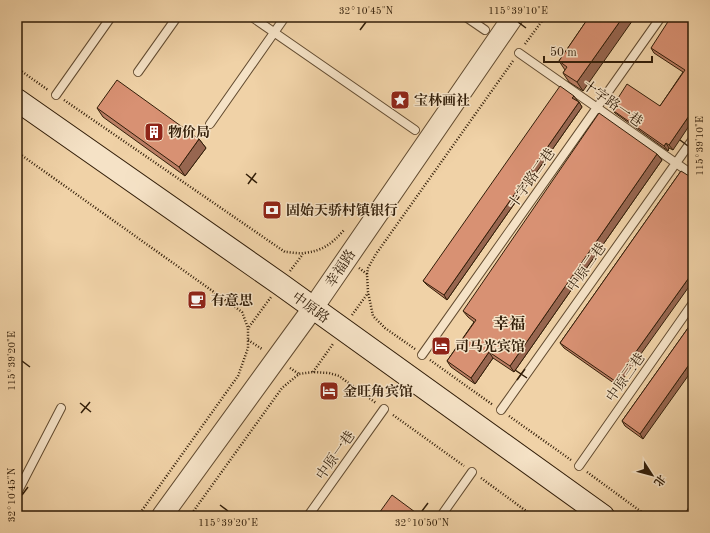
<svg xmlns="http://www.w3.org/2000/svg" width="710" height="533" font-family="'Old Standard TT','Noto Serif SC',serif">
<style>
.lines{fill:none;stroke-linecap:round;stroke-linejoin:round}
.service-casing{stroke:#624b30;stroke-width:10}
.tertiary-casing{stroke:#624b30;stroke-width:22}
.secondary-casing{stroke:#321e09;stroke-width:24}
.path{stroke:#321e09;stroke-width:2.5;stroke-dasharray:1 2;stroke-linecap:butt}
.service{stroke:#f5e2c6;stroke-width:8}
.tertiary{stroke:#f5e2c6;stroke-width:20}
.secondary{stroke:#f5e2c6;stroke-width:22}
.wall{fill:#ba7d63;stroke:#321e09}
.shaded-wall{fill:#976650;stroke:#321e09}
.building{fill:#d89173;stroke:#321e09}
.ticks{fill:none;stroke:#321e09;stroke-width:1.5}
.labels{text-anchor:middle;stroke-width:3;stroke-linejoin:round;paint-order:stroke}
.poi-label{font-size:14px;font-weight:bold;fill:#321e09;stroke:#f5e2c6;text-anchor:start}
.street-label{font-size:14px;fill:#321e09;stroke:#f5e2c6}
.quarter-label{font-size:16px;font-weight:bold;fill:#321e09;stroke:#f5e2c6}
.neatline{fill:none;stroke:#321e09;stroke-width:1.5}
.ticks-label{font-size:10px;text-anchor:middle;fill:#321e09}
</style>
<rect width="100%" height="100%" fill="#f0d2a7"/>
<filter id="stains"><feTurbulence type="fractalNoise" baseFrequency=".005" numOctaves="4"/><feColorMatrix values="0 0 0 0 .2 0 0 0 0 .09 0 0 0 0 .02 0 0 0 .5 -.17"/></filter>
<radialGradient id="worn" r=".72"><stop offset=".6" stop-color="#630" stop-opacity="0"/><stop offset="1" stop-color="#630" stop-opacity=".3"/></radialGradient>
<g class="lines">
<defs>
<path id="service" d="M252,17L415,130
M466,17L485,30
M519,53L693,175
M138,72L177,17
M56,95L111,17
M210,124L285,17
M422,355L661,17
M501,410L693,139
M579,466L693,303
M17,493L61,408
M308,516L384,409
M441,516L472,472
M689,516L693,509"/>
<path id="tertiary" d="M162,516L313,308L513,17"/>
<path id="secondary" d="M17,100L280,284L603,516"/>
</defs>
<use href="#service" class="service-casing"/>
<use href="#tertiary" class="tertiary-casing"/>
<use href="#secondary" class="secondary-casing"/>
<path class="path" d="M525,44L545,17
M17,68L48,90
M64,100L285,252C291,252 298,254 304,253C322,251 332,244 344,230
M17,152L242,312L248,328V348L238,376L138,516
M359,268L367,274
M290,271L303,254
M352,315L368,293
M249,327L271,297
M248,340L262,349
M415,349L385,328L373,316L368,292L367,274L368,268L376,254L513,61
M430,360L493,405
M290,368L299,374
M313,372L333,344
M393,415L464,466
M509,416L571,460
M587,472L647,516
M481,478L533,516
M190,516L282,388L299,374L313,372L329,373L339,376L376,403"/>
<use href="#service" class="service"/>
<use href="#tertiary" class="tertiary"/>
<use href="#secondary" class="secondary"/>
</g>
<path class="wall" d="M589,17L583,91L569,82L563,73L565,70L559,61Z
M693,23L673,150L669,148L668,151L615,113L611,109L660,106L683,72L654,53L651,48Z
M577,100V101L579,102L582,107L447,300L427,285L423,281Z
M97,108L199,139L206,148L185,176L103,117Z
M657,154L662,160L514,372L493,358L475,384L451,367L447,361L474,322L468,317L463,311Z
M693,155V168L688,162Z
M681,171L618,386L564,348L560,343Z
M693,321L643,439L625,426L622,421Z"/>
<path class="shaded-wall" d="M623,17H635L583,91L577,82Z
M574,96L577,100L576,103L572,98Z
M579,102L582,107L447,300L444,295Z
M693,110V120L673,150L669,145Z
M199,139L206,148L185,176L179,167Z
M666,143L669,148L668,151L664,146Z
M657,154L662,160L514,372L510,366Z
M693,272V281L618,386L615,381Z
M489,352L493,358L475,384L471,378Z
M693,359V369L643,439L640,434Z
M415,512L418,516H411Z"/>
<path class="building" d="M589,17H623L577,82L563,73L567,67L559,61Z
M671,17H684L693,23V110L669,145L666,143L664,146L611,109L627,84L660,106L685,70L651,48Z
M117,80L199,139L179,167L97,108Z
M560,86L574,96L572,98L579,102L444,295L423,281Z
M599,113L657,154L510,366L489,352L471,378L447,361L476,320L463,311Z
M693,155V166L688,162Z
M681,171L689,176L692,175L693,174V272L615,381L560,343Z
M693,321V359L640,434L622,421Z
M392,495L415,512L411,516H377Z"/>
<path class="ticks" d="M518,22L526,28M360,30L366,22M680,140L688,146M246,174L257,183M248,184L256,173M22,361L30,367M515,370L527,378M517,380L525,369M80,403L91,412M81,413L90,402M22,495L28,487M220,505L228,511M422,511L428,503"/>
<defs>
<symbol id="sight-square" viewBox="-11 -11 22 22"><rect x="-9" y="-9" width="18" height="18" rx="4" fill="#8f2418" stroke="#f5e2c6"/><path d="M0-6L1.8-2.2L6-1.7L2.9 1.2L3.7 5.4L0 3.3L-3.7 5.4L-2.9 1.2L-6-1.7L-1.8-2.2Z" fill="#fff"/></symbol>
<symbol id="building-square" viewBox="-11 -11 22 22"><rect x="-9" y="-9" width="18" height="18" rx="4" fill="#8f2418" stroke="#f5e2c6"/><path d="M-4-6H4V6H1V3H-1V6H-4ZM-2.5-4.3h1.7v1.8h-1.7ZM.8-4.3h1.7v1.8H.8ZM-2.5-1h1.7V.8h-1.7ZM.8-1h1.7V.8H.8Z" fill="#fff"/></symbol>
<symbol id="bank-square" viewBox="-11 -11 22 22"><rect x="-9" y="-9" width="18" height="18" rx="4" fill="#8f2418" stroke="#f5e2c6"/><path d="M-6-4H6V4H-6ZM0-2.3a2.3 2.3 0 1 0 0 4.6a2.3 2.3 0 1 0 0-4.6Z" fill="#fff"/></symbol>
<symbol id="cafe-square" viewBox="-11 -11 22 22"><rect x="-9" y="-9" width="18" height="18" rx="4" fill="#8f2418" stroke="#f5e2c6"/><path d="M-5.5-4.5H6V0H3Q3 3.5 0 3.5H-2.5Q-5.5 3.5-5.5 0ZM3-3.2v2h1.7v-2ZM-6 4.5H4V6H-6Z" fill="#fff"/></symbol>
<symbol id="hotel-square" viewBox="-11 -11 22 22"><rect x="-9" y="-9" width="18" height="18" rx="4" fill="#8f2418" stroke="#f5e2c6"/><path d="M-6-4.5h1.5V1H6V5H4.5V3h-9V5H-6ZM-4 0a1.8 1.8 0 1 1 3.6 0ZM.5 0V-2.5h3Q6-2.5 6 0Z" fill="#fff"/></symbol>
</defs>
<g fill-rule="evenodd">
<use href="#sight-square" x="389" y="89" width="22" height="22"/>
<use href="#building-square" x="143" y="121" width="22" height="22"/>
<use href="#bank-square" x="261" y="199" width="22" height="22"/>
<use href="#cafe-square" x="186" y="289" width="22" height="22"/>
<use href="#hotel-square" x="430" y="335" width="22" height="22"/>
<use href="#hotel-square" x="318" y="380" width="22" height="22"/>
</g>
<g class="labels">
<g class="poi-label">
<text x="414" y="105">宝林画社</text>
<text x="168" y="137">物价局</text>
<text x="286" y="215">固始天骄村镇银行</text>
<text x="211" y="305">有意思</text>
<text x="455" y="351">司马光宾馆</text>
<text x="343" y="396">金旺角宾馆</text>
</g>
<g class="street-label">
<text transform="translate(613 103) rotate(35)" y="5">十字路一巷</text>
<text transform="translate(531 178) rotate(-55)" y="5">十字路二巷</text>
<text transform="translate(586 267) rotate(-55)" y="5">中原二巷</text>
<text transform="translate(340 268) rotate(-56)" y="5">幸福路</text>
<text transform="translate(311 307) rotate(36)" y="5">中原路</text>
<text transform="translate(625 377) rotate(-55)" y="5">中原三巷</text>
<text transform="translate(335 455) rotate(-55)" y="5">中原一巷</text>
</g>
<g class="quarter-label">
<text x="509" y="329">幸福</text>
</g>
</g>
<rect width="710" height="533" fill="none" stroke="#f0d2a7" stroke-width="44"/>
<g transform="translate(652 475) rotate(126)" stroke="#f5e2c6" stroke-width="3" paint-order="stroke">
<path d="M0-3L7 15L0 10L-7 15Z" fill="#321e09"/>
<text y="-6" font-size="11" font-weight="bold" text-anchor="middle" fill="#321e09">北</text>
</g>
<path d="M544 56v6h108v-6" fill="none" stroke="#321e09" stroke-width="2"/>
<text x="550" y="56" font-size="12" fill="#321e09" stroke="#f5e2c6" stroke-width="3" paint-order="stroke">50 m</text>
<rect x="22" y="22" width="666" height="489" class="neatline"/>
<g class="ticks-label">
<text x="366" y="14">32°10'45"N</text>
<text x="518" y="14">115°39'10"E</text>
<text transform="translate(699 146) rotate(-90)" y="4">115°39'10"E</text>
<text transform="translate(11 361) rotate(-90)" y="4">115°39'20"E</text>
<text transform="translate(11 495) rotate(-90)" y="4">32°10'45"N</text>
<text x="228" y="526">115°39'20"E</text>
<text x="422" y="526">32°10'50"N</text>
</g>
<rect width="100%" height="100%" filter="url(#stains)"/>
<rect width="100%" height="100%" fill="url(#worn)"/>
</svg>
